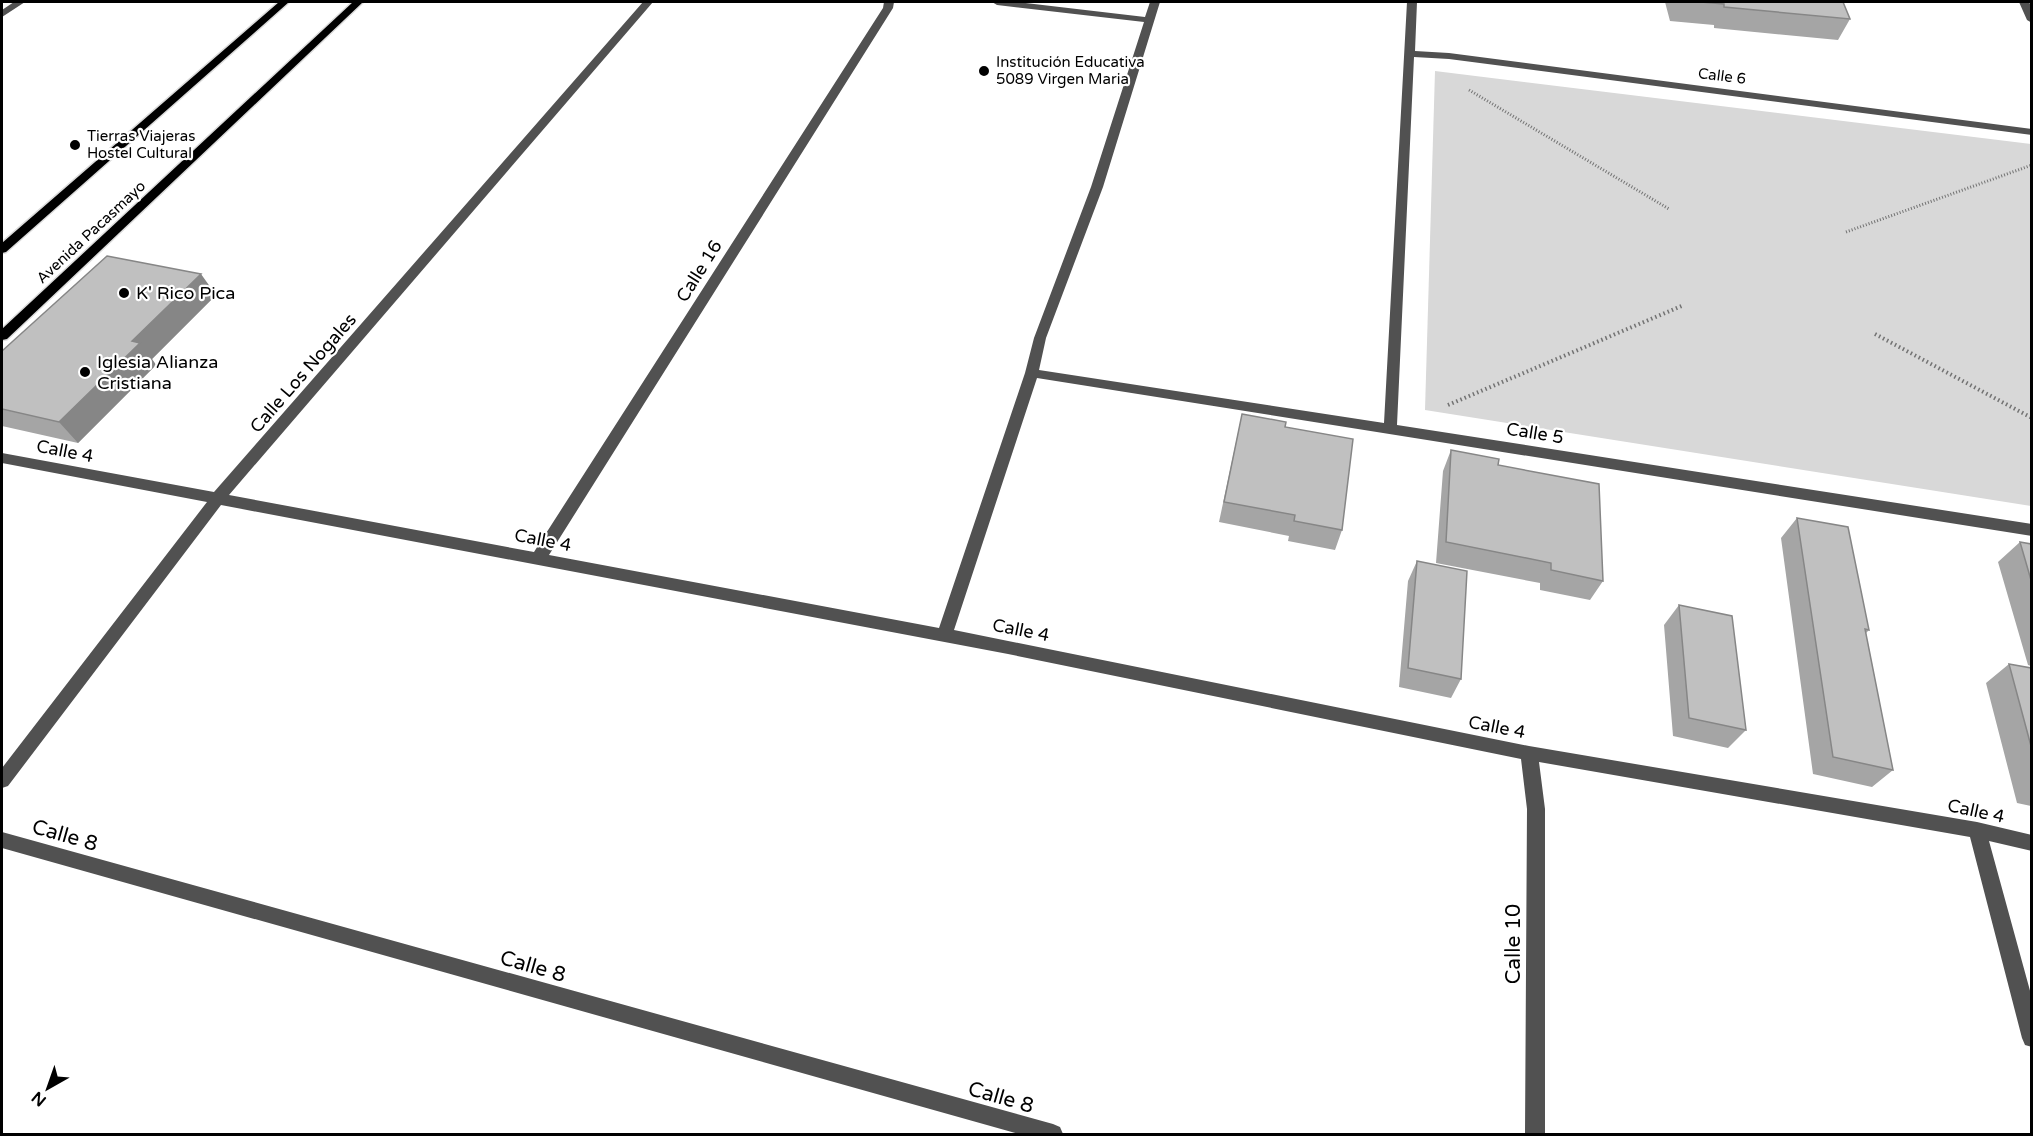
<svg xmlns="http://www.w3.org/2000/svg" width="2033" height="1136" font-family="'Varela Round',sans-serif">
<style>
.green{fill:#d8d8d8}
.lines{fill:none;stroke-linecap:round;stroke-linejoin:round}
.major-casing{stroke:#dbdbdb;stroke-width:3}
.path-far1{stroke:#737373;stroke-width:3;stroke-dasharray:1 2;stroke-linecap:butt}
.path{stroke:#737373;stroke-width:4;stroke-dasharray:1.5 3;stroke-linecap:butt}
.minor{fill:#515151;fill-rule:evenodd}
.major{fill:#000;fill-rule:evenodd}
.wall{fill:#a5a5a5}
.shaded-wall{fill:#868686}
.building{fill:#c0c0c0;stroke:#868686;stroke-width:1.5}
.poi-dot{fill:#000;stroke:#fff;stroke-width:2}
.labels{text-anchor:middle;stroke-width:4.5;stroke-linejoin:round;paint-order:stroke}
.far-poi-label{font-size:15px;fill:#000;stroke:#fff;text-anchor:start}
.far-street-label{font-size:15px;fill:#000;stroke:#fff}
.street-label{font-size:18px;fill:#000;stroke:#fff}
.poi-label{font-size:18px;fill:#000;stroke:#fff;text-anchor:start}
.near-street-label{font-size:21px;fill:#000;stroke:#fff}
</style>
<rect width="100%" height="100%" fill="#fff"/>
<path class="green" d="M1435,71L2031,144V506L1425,410Z"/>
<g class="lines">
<defs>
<path id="major" d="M279,2H289L6,252L2,253V243Z
M353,2H363L7,339L2,340V329Z"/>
</defs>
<use href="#major" class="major-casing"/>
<path class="path-far1" d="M1469,90L1669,209
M1846,232L2032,165"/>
<path class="path" d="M1875,334L2032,418
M1448,405L1684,305"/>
<path class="minor" d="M14,2H25L2,17V10Z
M643,2H653L229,495L534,552L883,8L884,2H894L893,8L549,555L939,628L1025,373L1034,338L1091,187L1144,22L997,5L992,2H1017L1145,17L1150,2H1160L1103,187L1046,338L1039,370L1384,423L1407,2H1417L1415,51L1449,53L2032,129V135L1449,59L1414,57L1397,425L2032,524V536L1037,378L954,630L1529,746L1977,822L2032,835V851L1989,841L2032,998V1047L2025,1045L2022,1038L1970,837L1539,762L1545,809V1134H1525L1527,809L1521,759L1008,654L221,505L8,786L2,788V768L207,502L2,463V453L214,492Z
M2019,2H2029L2032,8V23L2027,20Z
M2,832L1053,1124L1060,1127L1063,1134H1019L2,848Z"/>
<use href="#major" class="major"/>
</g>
<path class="wall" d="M1665,2H1843L1850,19L1838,40L1714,28V25L1670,21Z
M216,295L152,359L156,365L78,443L2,426V351Z
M1242,414L1285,427L1342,530L1335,550L1288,541L1289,536L1219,522Z
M1451,450L1603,581L1590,600L1540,590V583L1436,563L1443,471Z
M1797,518L1869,630L1866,633L1893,770L1872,787L1813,774L1781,538Z
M2020,542L2031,544V666L2028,665L1998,562Z
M1417,561L1461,679L1451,698L1399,687L1408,581Z
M1679,605L1746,730L1728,748L1673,736L1664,625Z
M2009,664L2031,668V806L2017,803L1986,683Z"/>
<path class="shaded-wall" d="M201,274L216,295L152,359L156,365L78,443L59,422L132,341Z"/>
<path class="building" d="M1701,2H1843L1850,19L1724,7V4Z
M107,256L201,274L132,341L140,343L59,422L2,409V351Z
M1242,414L1286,422L1285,427L1353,439L1342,530L1294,521L1295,515L1224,502Z
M1451,450L1499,459L1498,465L1599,484L1603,581L1551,570V563L1446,542Z
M1797,518L1848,527L1869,630L1865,629L1893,770L1833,757Z
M2020,542L2031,544V580Z
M1417,561L1467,571L1461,679L1408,668Z
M1679,605L1732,616L1746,730L1689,718Z
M2009,664L2031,668V746Z"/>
<g class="poi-dot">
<circle cx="984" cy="71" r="6"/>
<circle cx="75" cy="145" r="6"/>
<circle cx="124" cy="293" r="6"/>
<circle cx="85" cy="372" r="6"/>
</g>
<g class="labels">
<g class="far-poi-label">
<text x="996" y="67">Institución Educativa<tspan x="996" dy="17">5089 Virgen Maria</tspan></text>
<text x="87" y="141">Tierras Viajeras<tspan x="87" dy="17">Hostel Cultural</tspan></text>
</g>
<g class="far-street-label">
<text transform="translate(1722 76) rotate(7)" y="5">Calle 6</text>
<text transform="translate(91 232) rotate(-43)" y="5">Avenida Pacasmayo</text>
</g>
<g class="street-label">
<text transform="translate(699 271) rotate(-58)" y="6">Calle 16</text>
<text transform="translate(303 373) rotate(-49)" y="6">Calle Los Nogales</text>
<text transform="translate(1535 433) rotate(9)" y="6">Calle 5</text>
<text transform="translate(65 451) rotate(11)" y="6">Calle 4</text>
<text transform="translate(543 540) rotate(11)" y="6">Calle 4</text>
<text transform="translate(1021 630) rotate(11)" y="6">Calle 4</text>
<text transform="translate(1497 727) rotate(11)" y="6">Calle 4</text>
<text transform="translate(1976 811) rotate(12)" y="6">Calle 4</text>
</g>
<g class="poi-label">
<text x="136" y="299">K' Rico Pica</text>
<text x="97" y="368">Iglesia Alianza<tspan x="97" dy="21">Cristiana</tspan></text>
</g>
<g class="near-street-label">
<text transform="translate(65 835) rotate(16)" y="7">Calle 8</text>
<text transform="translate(1513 944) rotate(-90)" y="7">Calle 10</text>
<text transform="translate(533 966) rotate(16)" y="7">Calle 8</text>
<text transform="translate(1001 1097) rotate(16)" y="7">Calle 8</text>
</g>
</g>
<rect width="2033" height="1136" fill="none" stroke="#000000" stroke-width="6"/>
<g transform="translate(48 1088) rotate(220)" stroke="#ffffff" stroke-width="4.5" paint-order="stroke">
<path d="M0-4.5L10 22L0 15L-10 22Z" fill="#000000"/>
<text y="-9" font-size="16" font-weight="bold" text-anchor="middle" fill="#000000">N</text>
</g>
</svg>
